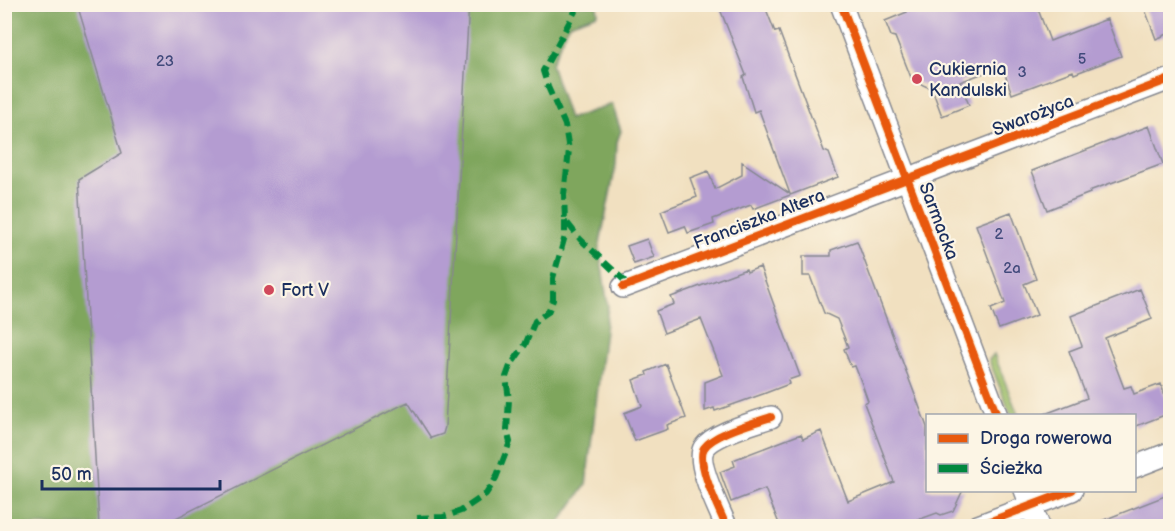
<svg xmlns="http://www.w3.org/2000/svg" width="1175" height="531" font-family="'Balsamiq Sans',sans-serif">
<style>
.green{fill:#9fc069;stroke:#5d7864;stroke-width:1.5}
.forest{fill:#7fa65d;stroke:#4d6a5e;stroke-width:1.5}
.building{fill:#b49cd1}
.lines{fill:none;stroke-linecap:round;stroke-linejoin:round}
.minor-casing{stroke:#86888f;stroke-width:24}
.minor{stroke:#fff;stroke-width:21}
.quiet{stroke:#00873e;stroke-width:6;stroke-dasharray:12 6;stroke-linecap:butt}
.cycleway-casing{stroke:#fcf5e5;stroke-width:11}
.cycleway{stroke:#e8590c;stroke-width:8}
.poi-dot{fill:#d1495b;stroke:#fcf5e5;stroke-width:2}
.labels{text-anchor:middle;stroke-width:4.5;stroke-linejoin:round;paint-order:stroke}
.number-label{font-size:15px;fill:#414a7b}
.poi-label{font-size:18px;fill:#1b2f5e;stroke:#fcf5e5;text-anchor:start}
.street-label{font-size:18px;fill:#1b2f5e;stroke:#fcf5e5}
</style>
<rect width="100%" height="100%" fill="#fcf5e5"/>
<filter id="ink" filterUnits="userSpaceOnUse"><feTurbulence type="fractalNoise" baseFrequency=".0167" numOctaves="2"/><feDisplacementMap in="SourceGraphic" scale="12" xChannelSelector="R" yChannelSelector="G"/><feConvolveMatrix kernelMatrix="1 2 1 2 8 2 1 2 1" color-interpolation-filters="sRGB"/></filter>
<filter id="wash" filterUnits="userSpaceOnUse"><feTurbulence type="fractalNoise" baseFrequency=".008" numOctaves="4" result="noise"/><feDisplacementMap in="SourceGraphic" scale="24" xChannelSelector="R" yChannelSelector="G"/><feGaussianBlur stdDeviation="1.35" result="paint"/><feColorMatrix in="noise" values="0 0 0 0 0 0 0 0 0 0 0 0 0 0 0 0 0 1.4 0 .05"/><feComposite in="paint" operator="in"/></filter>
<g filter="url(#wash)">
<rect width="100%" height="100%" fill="#f1e0c0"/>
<path class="green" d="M994,354L1018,415H1011L989,360Z"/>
<path class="forest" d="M4,5H597L598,14L569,24L551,64L569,119L612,104L621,131L617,142L616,165L599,248L608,306L586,485L557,526H5Z"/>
<g id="blocks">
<path class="building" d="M77,4H469L445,427L443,434L431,438L408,402L160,526H99L79,179L122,153Z
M718,4H764L775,32L779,31L824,151L829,153L838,177L753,209L751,205L713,219L714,224L688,233L685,226L669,232L661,211L697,197L690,178L708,171L715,189L742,175V162L790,194L759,110L754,112L743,77L746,75Z
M904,4H1036L1050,41L1107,19L1121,56L1074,74L1073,71L1012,94L1002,66L960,82L969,105L942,116L932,89L912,80L895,37L891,36L885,21L907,12Z
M1143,4H1170V33L1156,39Z
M1149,126L1163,164L1089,191L1090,193L1047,210L1032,171Z
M1011,212L1036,279L1024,284L1037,315L999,329L991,309L1005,303L976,225Z
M647,239L654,257L634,264L627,246Z
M857,241L927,427V490H963L953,511L941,515L937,513L901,526H780L765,489L731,502L720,472L735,466L733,460L801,434L803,439L821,431L848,501L894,482L864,403L868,401L862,384L855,366L851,367L844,349L848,347L837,319L824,313L810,276H803V256H831V250Z
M760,267L800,376L788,380L789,384L763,394L715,411L714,408L705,411V382L723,375L701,319L664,333L656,311L674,304L671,297L746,269L747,272Z
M1140,289L1152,319L1105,338L1124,388L1131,386L1134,394L1161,384L1170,413L1134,427V416H1046L1045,414L1087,398L1069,351L1082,346L1071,316Z
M666,364L686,418L667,425L668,429L635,441L624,413L642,406L633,380L647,375L646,372Z
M1170,494V526H1091V525Z"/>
</g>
</g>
<g filter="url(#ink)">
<use href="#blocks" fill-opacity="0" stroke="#86888f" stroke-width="1.5"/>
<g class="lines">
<defs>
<path id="minor" d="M841,4L997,416
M623,287L1170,79
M1134,467L1170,453
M1025,490L1039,526
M726,526C720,511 695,462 704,448C714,433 754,423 771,417
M978,526L1072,490"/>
</defs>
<use href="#minor" class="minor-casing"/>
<use href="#minor" class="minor"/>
<path class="quiet" d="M579,4L543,71L548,87L565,125L567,138L569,150L564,195L565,220L580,239L629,285
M417,518L443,517L461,511L486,494L496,478L510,442L507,430L509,400L506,377L510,366L525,345L535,321L548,312L553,300V278L565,236V220"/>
<defs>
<path id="cycleway" d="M841,4L997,416
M623,287L1170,79
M726,526C720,511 695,462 704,448C714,433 754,423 771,417
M978,526L1072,490"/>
</defs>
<use href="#cycleway" class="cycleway-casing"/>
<use href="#cycleway" class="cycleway"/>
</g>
</g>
<g class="poi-dot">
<circle cx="917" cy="79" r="6"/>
<circle cx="269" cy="290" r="6"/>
</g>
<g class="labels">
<g class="number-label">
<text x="1082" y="64">5</text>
<text x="165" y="66">23</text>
<text x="1022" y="77">3</text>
<text x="999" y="239">2</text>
<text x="1012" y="273">2a</text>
</g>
<g class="poi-label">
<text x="929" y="75">Cukiernia<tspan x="929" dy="21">Kandulski</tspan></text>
<text x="281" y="296">Fort V</text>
</g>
<g class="street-label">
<text transform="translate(1033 115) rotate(-21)" y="6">Swarożyca</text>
<text transform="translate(759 219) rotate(-21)" y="6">Franciszka Altera</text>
<text transform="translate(939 221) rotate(69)" y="6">Sarmacka</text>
</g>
</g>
<rect width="1175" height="531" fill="none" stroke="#fcf5e5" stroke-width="24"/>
<rect x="926" y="414" width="210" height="78" fill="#fcf5e5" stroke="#a2a6af" stroke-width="1.5"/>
<rect x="938" y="434" width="30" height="9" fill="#e8590c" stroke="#a2a6af" stroke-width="1.5"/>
<text x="980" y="444" font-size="18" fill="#1b2f5e">Droga rowerowa</text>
<rect x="938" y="464" width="30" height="9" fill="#00873e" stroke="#a2a6af" stroke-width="1.5"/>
<text x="980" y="474" font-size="18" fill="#1b2f5e">Ścieżka</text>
<path d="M42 480v9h178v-9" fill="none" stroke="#1b2f5e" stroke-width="3"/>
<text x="51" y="480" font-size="18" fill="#1b2f5e" stroke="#fcf5e5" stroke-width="4.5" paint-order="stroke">50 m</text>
</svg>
